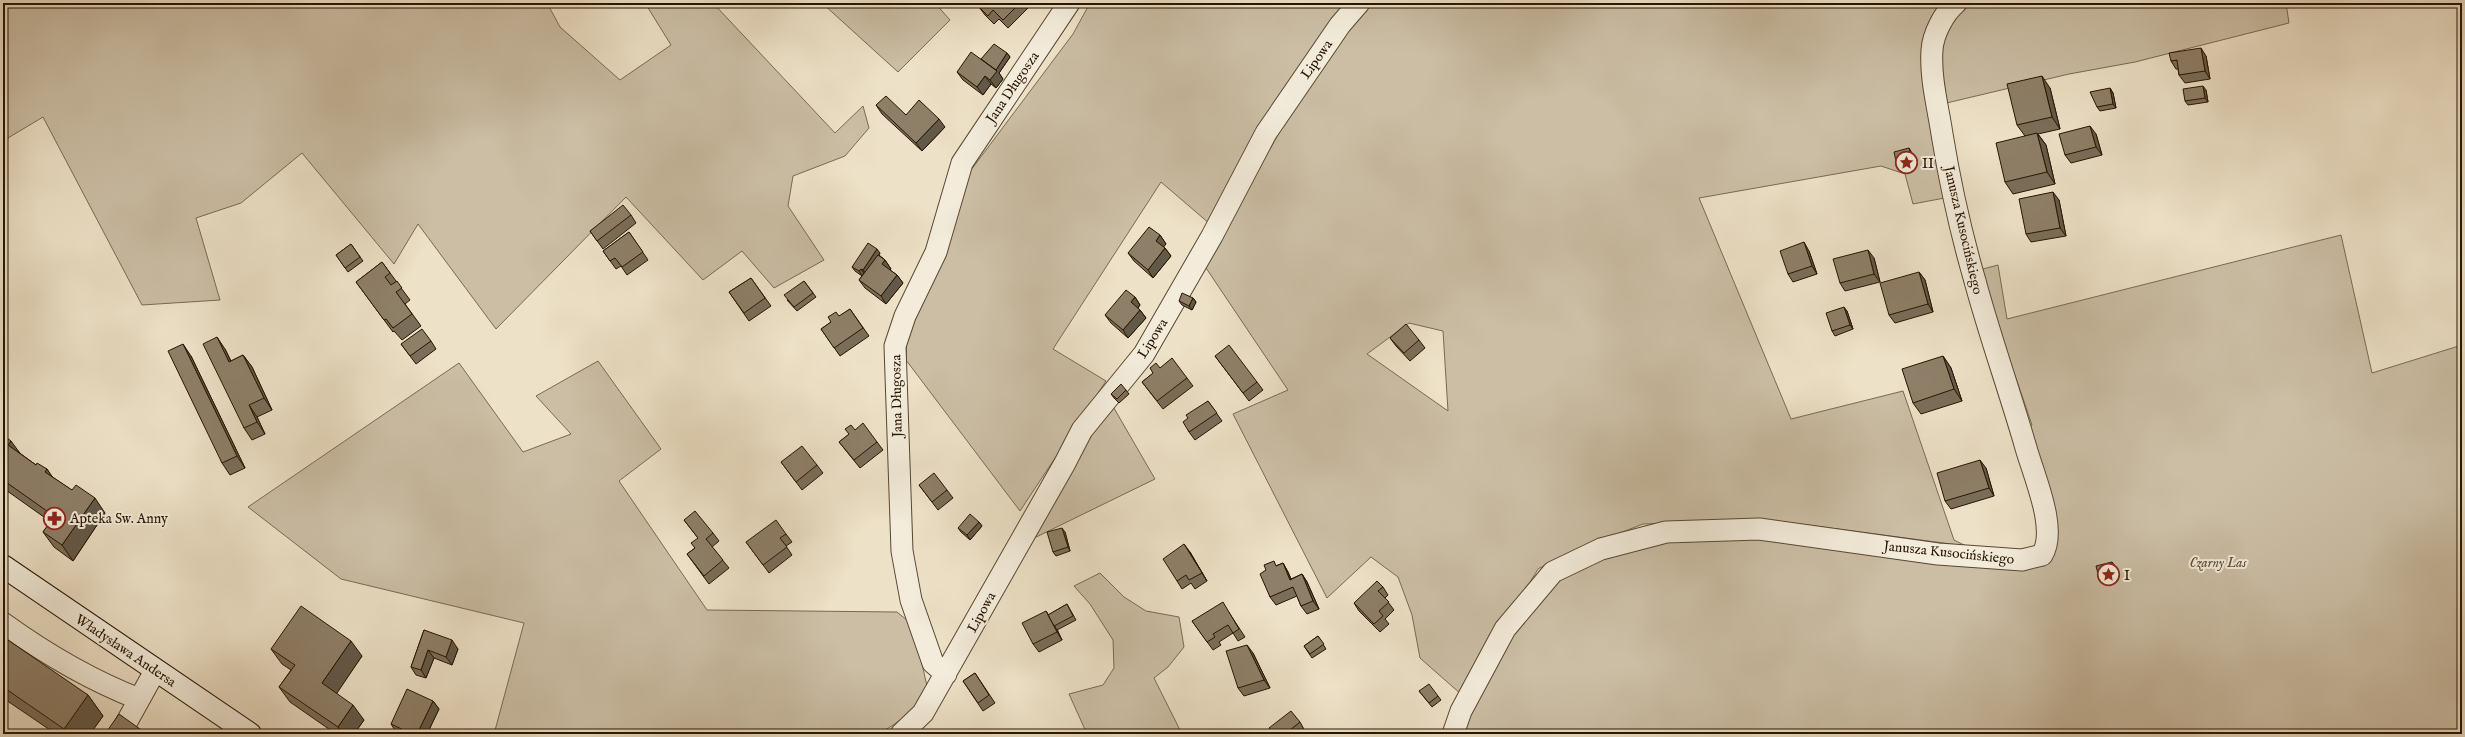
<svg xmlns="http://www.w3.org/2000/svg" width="2465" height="737" font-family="'IM FELL English',serif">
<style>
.green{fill:#cbbea5;stroke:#796953;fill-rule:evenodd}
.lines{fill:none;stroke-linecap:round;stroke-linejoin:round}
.street-casing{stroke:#584732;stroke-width:23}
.secondary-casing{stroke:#271401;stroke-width:24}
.street{stroke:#f3ecdb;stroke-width:21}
.secondary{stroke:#f3ecdb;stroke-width:22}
.wall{fill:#7a6d59;stroke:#271401}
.shaded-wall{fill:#635949;stroke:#271401}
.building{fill:#8e7f68;stroke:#271401}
.labels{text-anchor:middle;stroke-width:4;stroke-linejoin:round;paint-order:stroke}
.street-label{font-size:14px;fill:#271401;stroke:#f3ecdb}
.poi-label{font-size:14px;fill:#271401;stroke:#f3ecdb;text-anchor:start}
.park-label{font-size:14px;font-style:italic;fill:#60503a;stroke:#f3ecdb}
</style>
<rect width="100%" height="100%" fill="#ede1c7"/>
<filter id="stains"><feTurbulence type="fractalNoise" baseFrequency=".005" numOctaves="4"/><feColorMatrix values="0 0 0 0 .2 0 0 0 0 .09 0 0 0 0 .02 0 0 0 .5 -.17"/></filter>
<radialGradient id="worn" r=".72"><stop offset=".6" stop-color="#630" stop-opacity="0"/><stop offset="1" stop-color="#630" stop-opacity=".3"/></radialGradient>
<path class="green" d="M3,3H547L560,27L620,80L671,45L645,3H713L835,133L863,106L869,128L845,156L793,176L788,206L824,260L774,288L742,251L703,280L626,197L496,329L418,224L394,264L302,153L241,203L196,218L220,300L142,305L43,117L3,141Z
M822,3H935L950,20L898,72Z
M1090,3H2286L2289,23L2135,62L2069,74L1938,105L1955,196L1913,204L1905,174L1881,166L1699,198L1791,419L1903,391L1954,540L1966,546L1770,520L1643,524L1566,554L1538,569L1462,695L1420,658L1412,615L1398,577L1371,557L1327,598L1233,414L1288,390L1204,265L1300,96L1210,224L1161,182L1053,349L1106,381L1020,511L906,360L907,332L968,174L1073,34ZM1409,323L1443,331L1448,411L1367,354Z
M2341,235L2372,373L2462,345V734H1454L1463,713L1554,573L1601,549L1759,529L2022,560L2048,542L2021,430L2032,425L1979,270L1998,265L2007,319Z
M598,361L661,449L619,481L707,610L897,612L913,625L927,686L918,709L879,734H494L524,623L341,579L248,507L459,363L523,452L571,434L536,396Z
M1111,403L1155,479L1028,541Z
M1100,573L1124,597L1146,611L1179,617L1184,647L1168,667L1154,678L1182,734H1087L1069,694L1103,685L1114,668L1113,640L1090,604L1074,586Z"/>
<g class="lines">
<defs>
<path id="street" d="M3,623C46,654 90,680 139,699
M946,674L933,663L911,600L902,551L895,346L905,316L936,252L962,163L1069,3
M120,734L155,671
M901,734L923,713L1065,463L1082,430L1144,354L1212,236L1266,133L1340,25L1359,3
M1453,734L1461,711L1505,629L1553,572L1601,549L1666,532L1759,529L1938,554L2022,560L2042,555C2058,530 2034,476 2026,448C2010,392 1990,337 1975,281C1961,233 1950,183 1942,134C1938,107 1930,78 1932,50C1933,34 1944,13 1956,3"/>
<path id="secondary" d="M3,566L250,734"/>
</defs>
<use href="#street" class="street-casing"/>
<use href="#secondary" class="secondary-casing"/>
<use href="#street" class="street"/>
<use href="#secondary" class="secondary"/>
</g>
<path class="wall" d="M983,3H1025L1028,8L1008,28L999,19L994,24L985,15L979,7Z
M1007,53L1010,57L999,73L1003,79L996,88L991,84L983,95L963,80L957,72L981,59Z
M2206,56L2210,79L2185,83L2179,75L2178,69H2176L2171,61Z
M2050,88L2060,129L2038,134L2046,145L2055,184L2013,194L2005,182L2025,136L2017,125Z
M2110,88L2113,93L2116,108L2100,111L2097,107Z
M2206,90L2208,102L2188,105L2185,101Z
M876,105L906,115L945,127L922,151L882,114Z
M2096,134L2102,155L2071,163L2065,155Z
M1912,153L1915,165L1900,169L1897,165Z
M2059,200L2066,236L2031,242L2026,234Z
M631,215L636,223L603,249L590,231Z
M629,232L648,260L627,275L621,266L616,269L603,251Z
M1160,235L1166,244L1163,247L1165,248L1171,256L1153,278L1134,261L1128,253Z
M351,244L363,261L348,272L336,255Z
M1809,251L1817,274L1793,282L1788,274Z
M880,253L879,255L885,260L891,269L890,270L897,275L903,283L886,304L865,288L859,280L864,273L862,276L855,271L852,267Z
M1874,258L1880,282L1845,291L1840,283Z
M382,262L410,300L405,304L421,326L402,340L394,331L393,332L356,282Z
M1919,272L1925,280L1933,312L1895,323L1889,315Z
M751,278L771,306L749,321L729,292Z
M804,281L816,297L797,311L787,300Z
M1135,297L1140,305L1138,308L1140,310L1146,318L1128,338L1111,323L1105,315Z
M1193,298L1196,302L1192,310L1182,305L1179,301Z
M850,309L869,336L840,356L821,329Z
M1847,311L1853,329L1835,336L1832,331Z
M1390,338L1419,340L1425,348L1410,361L1396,346Z
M431,341L436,349L416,364L401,344Z
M225,349L231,361L243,355L252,367L272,410L257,417L265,434L252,440L244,428Z
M191,356L245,468L230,475L222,463Z
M1215,356L1257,382L1263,390L1249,401Z
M1943,356L1951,368L1962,401L1921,414L1913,403Z
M1160,368L1187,378L1193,386L1163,409L1142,382Z
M1126,390L1129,394L1119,403L1114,398L1111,394Z
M1208,401L1222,421L1195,440L1189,432L1188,418Z
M855,430L877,442L883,450L860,468L839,442Z
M3,435L21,454L36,465L47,469L51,476L105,513L73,561L54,547L43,532L51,522L3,488Z
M781,462L817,465L823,473L802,490Z
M1986,468L1994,496L1951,509L1945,501Z
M919,485L947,490L953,498L938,510Z
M684,520L713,533L719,541L712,547L729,568L709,584L687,554L695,548L698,538Z
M979,522L982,526L970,540L961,532L958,528Z
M1065,532L1070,551L1056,556L1053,552Z
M786,534L792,542L786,546L792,555L769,573L746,542Z
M1190,552L1207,581L1195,589L1191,583L1182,589L1177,581Z
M1283,563L1288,572L1291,579L1302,574L1307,582L1319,609L1307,614L1301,606L1297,596L1276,605L1270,597L1266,570Z
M2115,566L2118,579L2102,583L2099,578Z
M1383,587L1388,595L1385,598L1394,610L1385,619L1389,624L1380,632L1359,611L1354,603Z
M1067,604L1076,620L1057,630V629L1062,640L1039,652L1033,644L1046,611L1048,615Z
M1228,611L1245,637L1238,641L1233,633L1219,642L1221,645L1213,650L1192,621Z
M424,630L458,649L452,665L434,658L426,678L416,675L411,667Z
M1318,636L1326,649L1312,658L1304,646Z
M3,648L88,695L103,716L90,734H56L3,698Z
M271,649L362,656L336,693L364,720L354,734H336L290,702L279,687L291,670L282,664Z
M1253,653L1270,688L1244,696L1238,688Z
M975,673L995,703L983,711L963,681Z
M1419,691L1438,696L1441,700L1432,707Z
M433,701L439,709L427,734H401L396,732L391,724Z
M1300,722L1305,731L1301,734H1273Z"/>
<path class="shaded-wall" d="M2201,48L2206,56L2210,79L2205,71Z
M1007,53L1010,57L999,73L1003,79L996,88L990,80L995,71Z
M985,76L991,84L983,95L977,87Z
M2042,76L2050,88L2060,129L2052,117Z
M2203,86L2206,90L2208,102L2205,98Z
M2110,88L2113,93L2116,108L2113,104Z
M939,119L945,127L922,151L916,143Z
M2090,126L2096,134L2102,155L2096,147Z
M2037,133L2046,145L2055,184L2047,172Z
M1909,148L1912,153L1915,165L1912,161Z
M2053,192L2059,200L2066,236L2060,228Z
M1160,235L1166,244L1162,249L1156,241Z
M1804,242L1809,251L1817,274L1812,266Z
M1165,248L1171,256L1153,278L1148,270Z
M877,249L880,253L866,274L863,270Z
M1868,250L1874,258L1880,282L1874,274Z
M885,260L891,269L888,272L882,264Z
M861,269L864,273L862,276L859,271Z
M1919,272L1925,280L1933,312L1928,304Z
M897,275L903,283L886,304L881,296Z
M1135,297L1140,305L1136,310L1131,302Z
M1193,298L1196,302L1192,310L1189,306Z
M1844,307L1847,311L1853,329L1850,325Z
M1140,310L1146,318L1128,338L1123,330Z
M217,337L225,349L237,374L229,362Z
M183,344L191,356L245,468L237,456Z
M243,355L252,367L272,410L264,398Z
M1943,356L1951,368L1962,401L1954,389Z
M249,405L257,417L265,434L257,422Z
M11,441L22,456L8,445Z
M1980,460L1986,468L1994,496L1989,488Z
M47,469L58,485L45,472Z
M95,498L105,513L73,561L62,545Z
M979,522L982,526L970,540L967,535Z
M1062,528L1065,532L1070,551L1068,547Z
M1184,544L1190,552L1207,581L1202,573Z
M2112,562L2115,566L2118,579L2115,574Z
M1283,563L1288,572L1295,588L1290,580Z
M1302,574L1307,582L1319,609L1313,601Z
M1046,611L1051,619L1062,640L1057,632Z
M452,640L458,649L452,665L446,657Z
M351,641L362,656L333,699L322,683Z
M1247,645L1253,653L1270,688L1264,680Z
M428,650L434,658L426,678L421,670Z
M88,695L103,716L90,734H68L64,729Z
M433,701L439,709L427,734H417Z
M353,705L364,720L354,734H343L338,727Z"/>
<path class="building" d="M983,3H1020L1003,20L993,10L988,16L979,7Z
M994,44L1007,53L996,70L981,59Z
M2201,48L2205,71L2179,75L2177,60L2171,61L2169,53Z
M971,52L997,71L990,80L985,76L977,87L957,72Z
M2042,76L2052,117L2017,125L2007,84Z
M2203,86L2205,98L2185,101L2183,89Z
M2110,88L2113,104L2097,107L2090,92Z
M886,96L906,115L919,100L939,119L916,143L876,105Z
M2090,126L2096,147L2065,155L2059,134Z
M2037,133L2047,172L2005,182L1996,143Z
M1909,148L1912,161L1897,165L1894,152Z
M2053,192L2060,228L2026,234L2019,199Z
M623,205L631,215L597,241L590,231Z
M1149,227L1160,235L1156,241L1165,248L1148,270L1128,253Z
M629,232L643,252L622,267L615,258L610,261L603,251Z
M1804,242L1812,266L1788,274L1780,251Z
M868,243L877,249L863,270L861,269L859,271L852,267Z
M351,244L360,257L345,268L336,255Z
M1868,250L1874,274L1840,283L1833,259Z
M878,255L885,260L882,264L897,275L881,296L859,280Z
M382,262L390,273L385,277L391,285L397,281L402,288L396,292L412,314L393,328L386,319L384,320L356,282Z
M1919,272L1928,304L1889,315L1880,283Z
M751,278L765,298L744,313L729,292Z
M804,281L813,293L794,307L784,295Z
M1126,290L1135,297L1131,302L1140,310L1123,330L1105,315Z
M1182,293L1193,298L1189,306L1179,301Z
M1844,307L1850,325L1832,331L1826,313Z
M850,309L863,328L834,348L821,329L831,322L828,317L836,312L839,316Z
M1406,324L1419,340L1404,353L1390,338Z
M422,329L431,341L410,356L401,344Z
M217,337L229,362L243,355L264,398L249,405L257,422L244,428L203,344Z
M183,344L237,456L222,463L168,351Z
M1229,345L1257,382L1243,393L1215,356Z
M1943,356L1954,389L1913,403L1902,369Z
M1172,358L1187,378L1157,401L1142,382L1153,373L1150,368L1156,363L1160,368Z
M1121,384L1126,390L1117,399L1111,394Z
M1208,401L1217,413L1189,432L1183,422L1188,418L1186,415Z
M863,423L877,442L854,460L839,442L849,434L845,429L851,425L855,430Z
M3,435L11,441L8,445L36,465L37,463L47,469L45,472L72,490L76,485L95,498L62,545L43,532L54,516L3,480Z
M802,446L817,465L796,482L781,462Z
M1980,460L1989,488L1945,501L1937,473Z
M934,473L947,490L932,502L919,485Z
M695,511L713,533L706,539L723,560L704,576L687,554L695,548L691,543L698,538L684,520Z
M970,514L979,522L967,535L958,528Z
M776,520L786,534L780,538L787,547L763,565L746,542Z
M1062,528L1068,547L1053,552L1047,532Z
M1184,544L1202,573L1189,580L1186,575L1177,581L1163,559Z
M1274,561L1276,566L1283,563L1290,580L1302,574L1313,601L1301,606L1293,587L1270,597L1260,574L1266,570L1264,565Z
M2112,562L2115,574L2099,578L2096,566Z
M1377,581L1383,587L1378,591L1389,602L1379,611L1383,616L1374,624L1354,603Z
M1223,602L1239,629L1233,633L1228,625L1213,634L1215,637L1207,642L1192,621Z
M1067,604L1073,616L1054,626L1048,615Z
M301,606L351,641L322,683L353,705L338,727L279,687L295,665L271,649Z
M1046,611L1057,632L1033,644L1022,623Z
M424,630L452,640L446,657L428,650L421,670L411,667Z
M1318,636L1324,644L1310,654L1304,646Z
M8,640L88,695L64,729L3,687V648Z
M1247,645L1264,680L1238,688L1226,651Z
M975,673L989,695L978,703L963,681Z
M1429,684L1438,696L1429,703L1419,691Z
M407,689L433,701L417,734H412L391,724Z
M1291,711L1300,722L1285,734H1273L1269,728Z
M119,714L147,734H105Z"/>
<defs>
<symbol id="sight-ring" viewBox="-11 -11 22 22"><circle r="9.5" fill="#f3ecdb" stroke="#8f2418" stroke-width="1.5"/><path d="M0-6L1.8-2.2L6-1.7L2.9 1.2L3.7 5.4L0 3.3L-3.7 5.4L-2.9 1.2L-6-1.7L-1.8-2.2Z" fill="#8f2418"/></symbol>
<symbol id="pharmacy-ring" viewBox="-11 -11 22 22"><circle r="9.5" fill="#f3ecdb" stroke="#8f2418" stroke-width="1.5"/><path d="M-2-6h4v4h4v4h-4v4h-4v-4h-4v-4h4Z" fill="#8f2418"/></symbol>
</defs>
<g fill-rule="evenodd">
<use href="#sight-ring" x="1894" y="150" width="25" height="25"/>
<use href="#pharmacy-ring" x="42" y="506" width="25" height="25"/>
<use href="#sight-ring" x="2096" y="562" width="25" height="25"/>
</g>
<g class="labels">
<g class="street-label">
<text transform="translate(1316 59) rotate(-55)" y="5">Lipowa</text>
<text transform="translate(1012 87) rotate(-56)" y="5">Jana Długosza</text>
<text transform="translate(1964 230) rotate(77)" y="5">Janusza Kusocińskiego</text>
<text transform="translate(1152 338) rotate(-58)" y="5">Lipowa</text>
<text transform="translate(896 396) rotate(-91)" y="5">Jana Długosza</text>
<text transform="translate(1949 552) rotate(6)" y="5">Janusza Kusocińskiego</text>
<text transform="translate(981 612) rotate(-61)" y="5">Lipowa</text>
<text transform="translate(126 650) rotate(34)" y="5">Władysława Andersa</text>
</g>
<g class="poi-label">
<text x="1922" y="168">II</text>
<text x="70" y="523">Apteka Sw. Anny</text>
<text x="2124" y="580">I</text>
</g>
<g class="park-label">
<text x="2218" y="567">Czarny Las</text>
</g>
</g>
<rect width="2465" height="737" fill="none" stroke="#ede1c7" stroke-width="16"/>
<rect x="4" y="4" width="2457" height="729" fill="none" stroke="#271401" stroke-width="2"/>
<rect x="8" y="8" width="2449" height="721" fill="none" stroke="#271401"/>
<rect width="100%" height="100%" filter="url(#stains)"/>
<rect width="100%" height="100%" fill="url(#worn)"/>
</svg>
